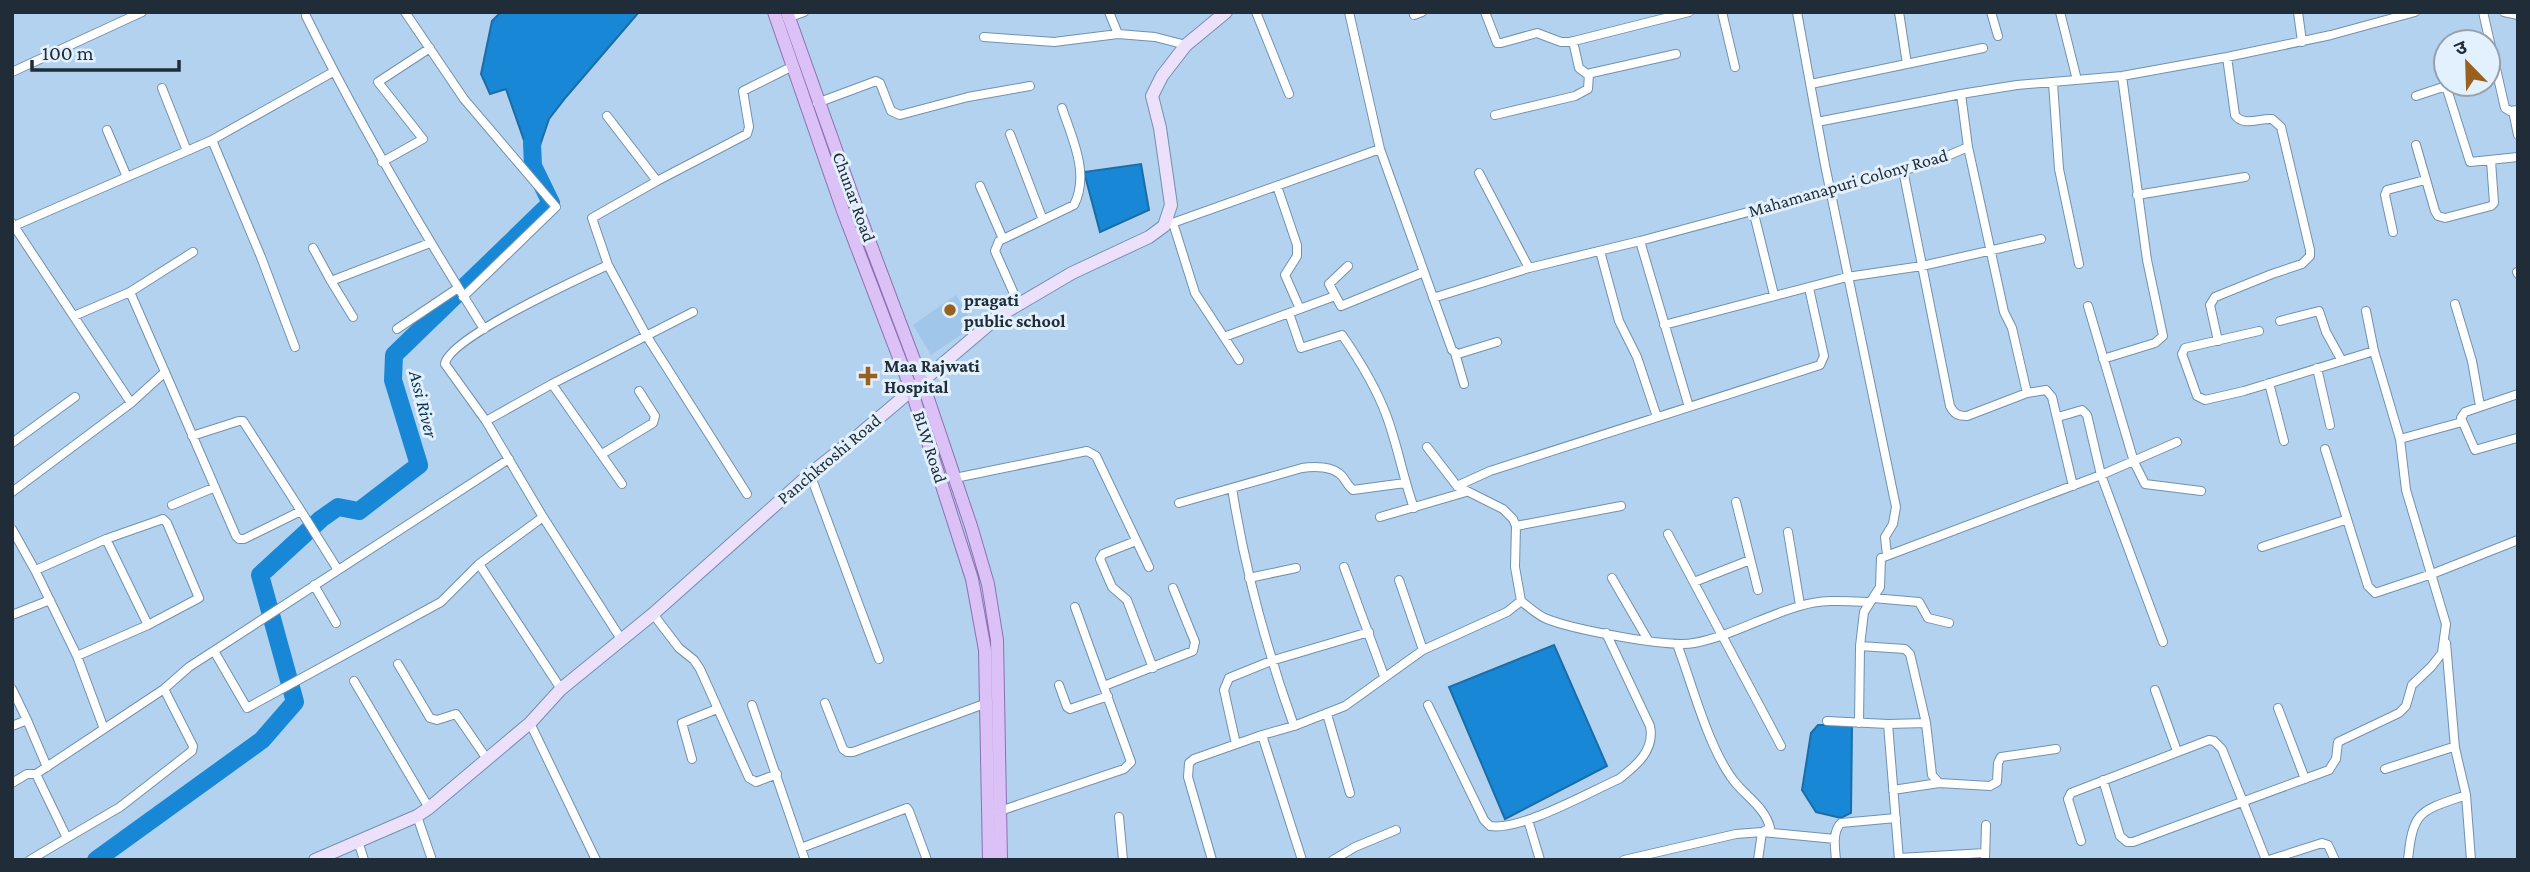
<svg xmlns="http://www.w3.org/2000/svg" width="2530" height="872" font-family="'Crimson Pro','Noto Sans Devanagari',serif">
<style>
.built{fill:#a0c6e9}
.water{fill:#1888d6;stroke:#1a6da7;stroke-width:2}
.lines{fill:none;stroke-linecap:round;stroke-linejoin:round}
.river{stroke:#1888d6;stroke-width:18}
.street-casing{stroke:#7291ac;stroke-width:10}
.secondary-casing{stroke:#7291ac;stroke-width:14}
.primary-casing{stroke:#8b72b0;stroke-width:14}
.street{stroke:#fff;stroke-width:8}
.secondary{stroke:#ede0fb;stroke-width:12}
.primary{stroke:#dcc1f7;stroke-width:12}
.poi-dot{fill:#99611d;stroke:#e3f0fd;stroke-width:2.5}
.labels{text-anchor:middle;stroke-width:6;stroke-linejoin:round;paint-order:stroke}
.street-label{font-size:18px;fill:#202d38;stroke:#e3f0fd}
.poi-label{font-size:18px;font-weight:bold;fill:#202d38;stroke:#e3f0fd;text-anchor:start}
.water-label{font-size:19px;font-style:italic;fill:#0a3453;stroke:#e3f0fd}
</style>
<rect width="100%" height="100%" fill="#b2d2f0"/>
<path class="built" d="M956,295L974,326L931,355L913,325Z"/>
<path class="water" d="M501,12H639L566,97L549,119L533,166L506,89L490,94L481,74L492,21Z
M1141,164L1149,210L1100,232L1084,172Z
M1554,645L1607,766L1505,819L1449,687Z
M1818,725H1852L1851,813L1841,818L1816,812L1802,790L1811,733Z"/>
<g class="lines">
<path class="river" d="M96,860L262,740L295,702L260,575L321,519L338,507L359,511L419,465L393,380L394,355L551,203L533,166L532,143"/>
<defs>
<path id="street" d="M405,12L464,99L556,207L463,297
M1109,12L1118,34
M1256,12L1289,94
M1349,12L1380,149L1452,350L1458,354L1497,342
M1485,12L1497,43H1501L1537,33L1561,42H1570L1689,12
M1722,12L1735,67
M1797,12L1825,165L1896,507L1893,524L1885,537L1887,555
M1899,12L1907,64
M1991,12L1998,36
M2060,12L2077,80
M2298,12L2302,42
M2483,12L2505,108L2510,111L2518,110
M2504,12L2518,15
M1414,15L1422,12
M306,16C359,124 420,227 484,329
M787,18L804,12
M984,37L1054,42L1118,34L1155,37L1186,45
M1573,41L1579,68L1587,74L1676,54
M12,72L142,12
M2053,83L2059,169L2079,264
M1811,84L1983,48
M2446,86L2470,162L2518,157
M2416,96L2452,84
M817,103L876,81L880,83L891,111L900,115L968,97L1030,86
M2513,111L2518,135
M1495,115L1575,96L1588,89L1589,74
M607,116L657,181
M1817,122L1961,94
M107,130L127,177
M1010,134L1043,220
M212,140L333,72
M2416,145L2435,211L2438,216L2445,218L2491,206L2494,203L2491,161
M1968,147L2004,312L2012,328L2027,393
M187,151L212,140L261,257L295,347
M382,162L423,139L378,82L430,48
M1903,170L1950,406C1954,414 1958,416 1967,416L2027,393L2046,390L2052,397L2073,486
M1479,173L1529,268
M980,186L1003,239
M1277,186L1297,245V256L1285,275L1300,309
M2137,195L2245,177
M1753,210L1774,295
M12,223L131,403
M1173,223L1195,293L1239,360
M14,226L187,151L162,88
M1164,226L1380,149
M2393,232L2385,195L2387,190L2425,180
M1640,241L1689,407
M313,248L331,281L430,243
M1600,251L1619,321L1637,357L1657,417
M608,265C580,278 448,338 445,364L486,421L543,517L621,639
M1348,266L1329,284L1341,306L1424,272
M2517,272L2518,274
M331,281L353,317
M130,292L165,372
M1433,298L1529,268L1640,241L1931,163L1968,147L1961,94L2017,85L2122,76L2227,57L2331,35L2415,12
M2455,304L2472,361L2480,406
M1019,305L995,251L999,241L1074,205C1090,174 1072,138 1062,108
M2088,306L2134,462L2145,484L2201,491
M2366,311L2374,351L2400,439L2462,422
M1289,313L1301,348L1342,335C1360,361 1376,387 1387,417C1398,447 1403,478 1414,508
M74,316L130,292L193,252
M2280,321L2319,311L2326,332L2342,361
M1664,325L1847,277L1922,266L2041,239
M397,329L458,288
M2259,331L2185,348L2182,354L2197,396L2205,400L2244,391L2374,351
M1224,337L1335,296
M2218,341L2210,305L2215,297L2272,274L2302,264L2310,256V250L2281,127L2272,119C2259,118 2244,127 2235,115L2227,57
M1455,353L1464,384
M2103,359L2155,343L2163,336L2147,260L2122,76
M2317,368L2330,425
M2269,383L2284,441
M552,384L622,484
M2058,417L2082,410L2087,415L2101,475L2163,642
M486,421L552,384L693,312
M192,436L239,421H243L301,511
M2517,438L2475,450L2461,418L2465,412L2518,394
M12,443L75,397
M2325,449L2368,586L2375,593L2432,574L2518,540
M602,454L653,423L655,416L639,391
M810,474L879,659
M955,478L1087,451L1096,456L1149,567
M1457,486L1490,471L1820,365L1824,356L1809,288
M1232,488C1245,570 1266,648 1294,726
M12,492L131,403L165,372L236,536L239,539H244L301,511L338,570
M747,494L646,335L608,265L592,218L657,181L747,134L749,127L743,91L793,66
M1736,502L1758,590
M1179,503L1302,468C1314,466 1333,466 1342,476C1346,481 1348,486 1353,490L1405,483
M172,505L213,488
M1380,517L1466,492
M1516,526L1621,506
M12,529L36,572
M1788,532L1800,605
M1668,534L1781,746
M1136,541L1103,554L1100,559L1112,587L1127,600L1153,668
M2262,547L2345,520
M479,564L561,689
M1344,567L1384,676
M1249,578L1296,568
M1612,578L1648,640
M1399,580L1423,650
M1694,582L1750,560
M314,585L336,623
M1873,598L1919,602L1928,618L1949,623
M1521,601C1529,607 1537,615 1547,619C1572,629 1668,648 1694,643C1731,636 1764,616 1800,606C1822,599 1846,601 1869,602
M653,614L679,648L694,660L700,669L749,778L756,782L777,774
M12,615L50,600
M2446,643L2455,748
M1677,644C1692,684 1707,743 1731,777C1743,795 1765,806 1770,828L1762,832L1758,860
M1860,646L1905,649L1910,654L1926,723L1932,775L1939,783L1990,786L1997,782L1998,763L2001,757L2056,749
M214,651L247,708L441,602L479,564L543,517
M77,656L148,625L199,598L167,523L163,519L106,539
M398,664L430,718L437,720L456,714L487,759
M354,681L429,808
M1059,685L1067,707L1070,709L1108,696
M1104,686L1193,651L1195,642L1173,588
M12,689L27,720
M2155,690L2177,751
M825,703L843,749L847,752H853L987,703
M752,705L805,860
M1428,705L1484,820L1490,826C1521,831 1589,792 1619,779C1637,765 1655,750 1650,726L1606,633
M2278,708L2305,779
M1327,714L1350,793
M1827,721L1888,724L1926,723
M530,723L596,860
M1859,723L1860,646L1864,612L1880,587L1881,558L2101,475L2177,442
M1888,724L1899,860
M12,726L27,720L47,767
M104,729L77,656L36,572L38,569L106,539L148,625
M1262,735L1302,860
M1236,744L1224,690L1229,678L1271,661L1369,632
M692,759L682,723L717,709
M2385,769L2450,748H2455L2466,795L2471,860
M2103,780L2120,836L2127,842H2133L2329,770L2336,759L2338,742L2399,713L2406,706L2412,685L2431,667L2442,653L2446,624L2406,490L2400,439
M12,783L27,774H36
M1893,790L1939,783
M997,812L1124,769L1131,762L1075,607
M417,816L432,860
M1119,817L1123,860
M1528,820L1540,860
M67,838L120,807L192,751L193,746L164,689
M358,841L364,860
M2081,841L2068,799L2071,793L2209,740L2214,741L2222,749L2266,860
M801,848L907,808L909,811L927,860
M1899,858L1985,853
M30,860L67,838L36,774L164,689L189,667L509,459
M1212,860L1188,777L1189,763L1194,759L1262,735L1294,726L1345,706L1423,650L1507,612L1521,601L1515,567L1516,526L1513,519L1503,509L1457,486L1427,447
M1333,860L1355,847L1396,830
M1624,860L1736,834L1762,832L1835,839
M1836,860C1835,848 1832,832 1841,823L1896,818
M1985,860L1986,825
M2269,860L2322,843L2328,845L2335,860
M2408,860C2413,809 2421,811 2466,795"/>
<path id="secondary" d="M315,860L417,816L429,808L530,723L561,689L653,614L810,474L854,439L999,316L1072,273L1149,237L1164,226L1171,205L1160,128L1152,96L1162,76L1186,45L1226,12"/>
<path id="primary" d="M774,12L843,211L911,389L972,579L985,650L989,860
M787,12L855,203L922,381L971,526L988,584L997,640L1001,860"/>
</defs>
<use href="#street" class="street-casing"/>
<use href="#secondary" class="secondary-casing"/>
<use href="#primary" class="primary-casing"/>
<use href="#street" class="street"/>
<use href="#secondary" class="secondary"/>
<use href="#primary" class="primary"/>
</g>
<g class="poi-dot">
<circle cx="950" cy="310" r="7"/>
<path d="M864.5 365.5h7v7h7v7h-7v7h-7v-7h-7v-7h7z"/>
</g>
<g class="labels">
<g class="street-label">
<text transform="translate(1848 183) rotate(-16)" y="6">Mahamanapuri Colony Road</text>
<text transform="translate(854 197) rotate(70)" y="6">Chunar Road</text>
<text transform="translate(930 447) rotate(72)" y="6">BLW Road</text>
<text transform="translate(829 459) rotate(-40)" y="6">Panchkroshi Road</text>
</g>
<g class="poi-label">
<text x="964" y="306">pragati<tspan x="964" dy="21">public school</tspan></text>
<text x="884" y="372">Maa Rajwati<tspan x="884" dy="21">Hospital</tspan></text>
</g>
<g class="water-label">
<text transform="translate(424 404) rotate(76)" y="7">Assi River</text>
</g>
</g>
<rect width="2530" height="872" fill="none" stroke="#202d38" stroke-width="28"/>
<g transform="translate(2467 63) rotate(337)"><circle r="33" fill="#e3f0fd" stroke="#95a2ae" stroke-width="2"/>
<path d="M0-5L12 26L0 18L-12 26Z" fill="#99611d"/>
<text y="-10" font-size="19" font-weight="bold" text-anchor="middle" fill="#202d38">उ</text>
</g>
<path d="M32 60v10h147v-10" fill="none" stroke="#202d38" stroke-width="3.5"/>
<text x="42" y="60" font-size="21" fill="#202d38" stroke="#e3f0fd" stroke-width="5" paint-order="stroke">100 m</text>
</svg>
